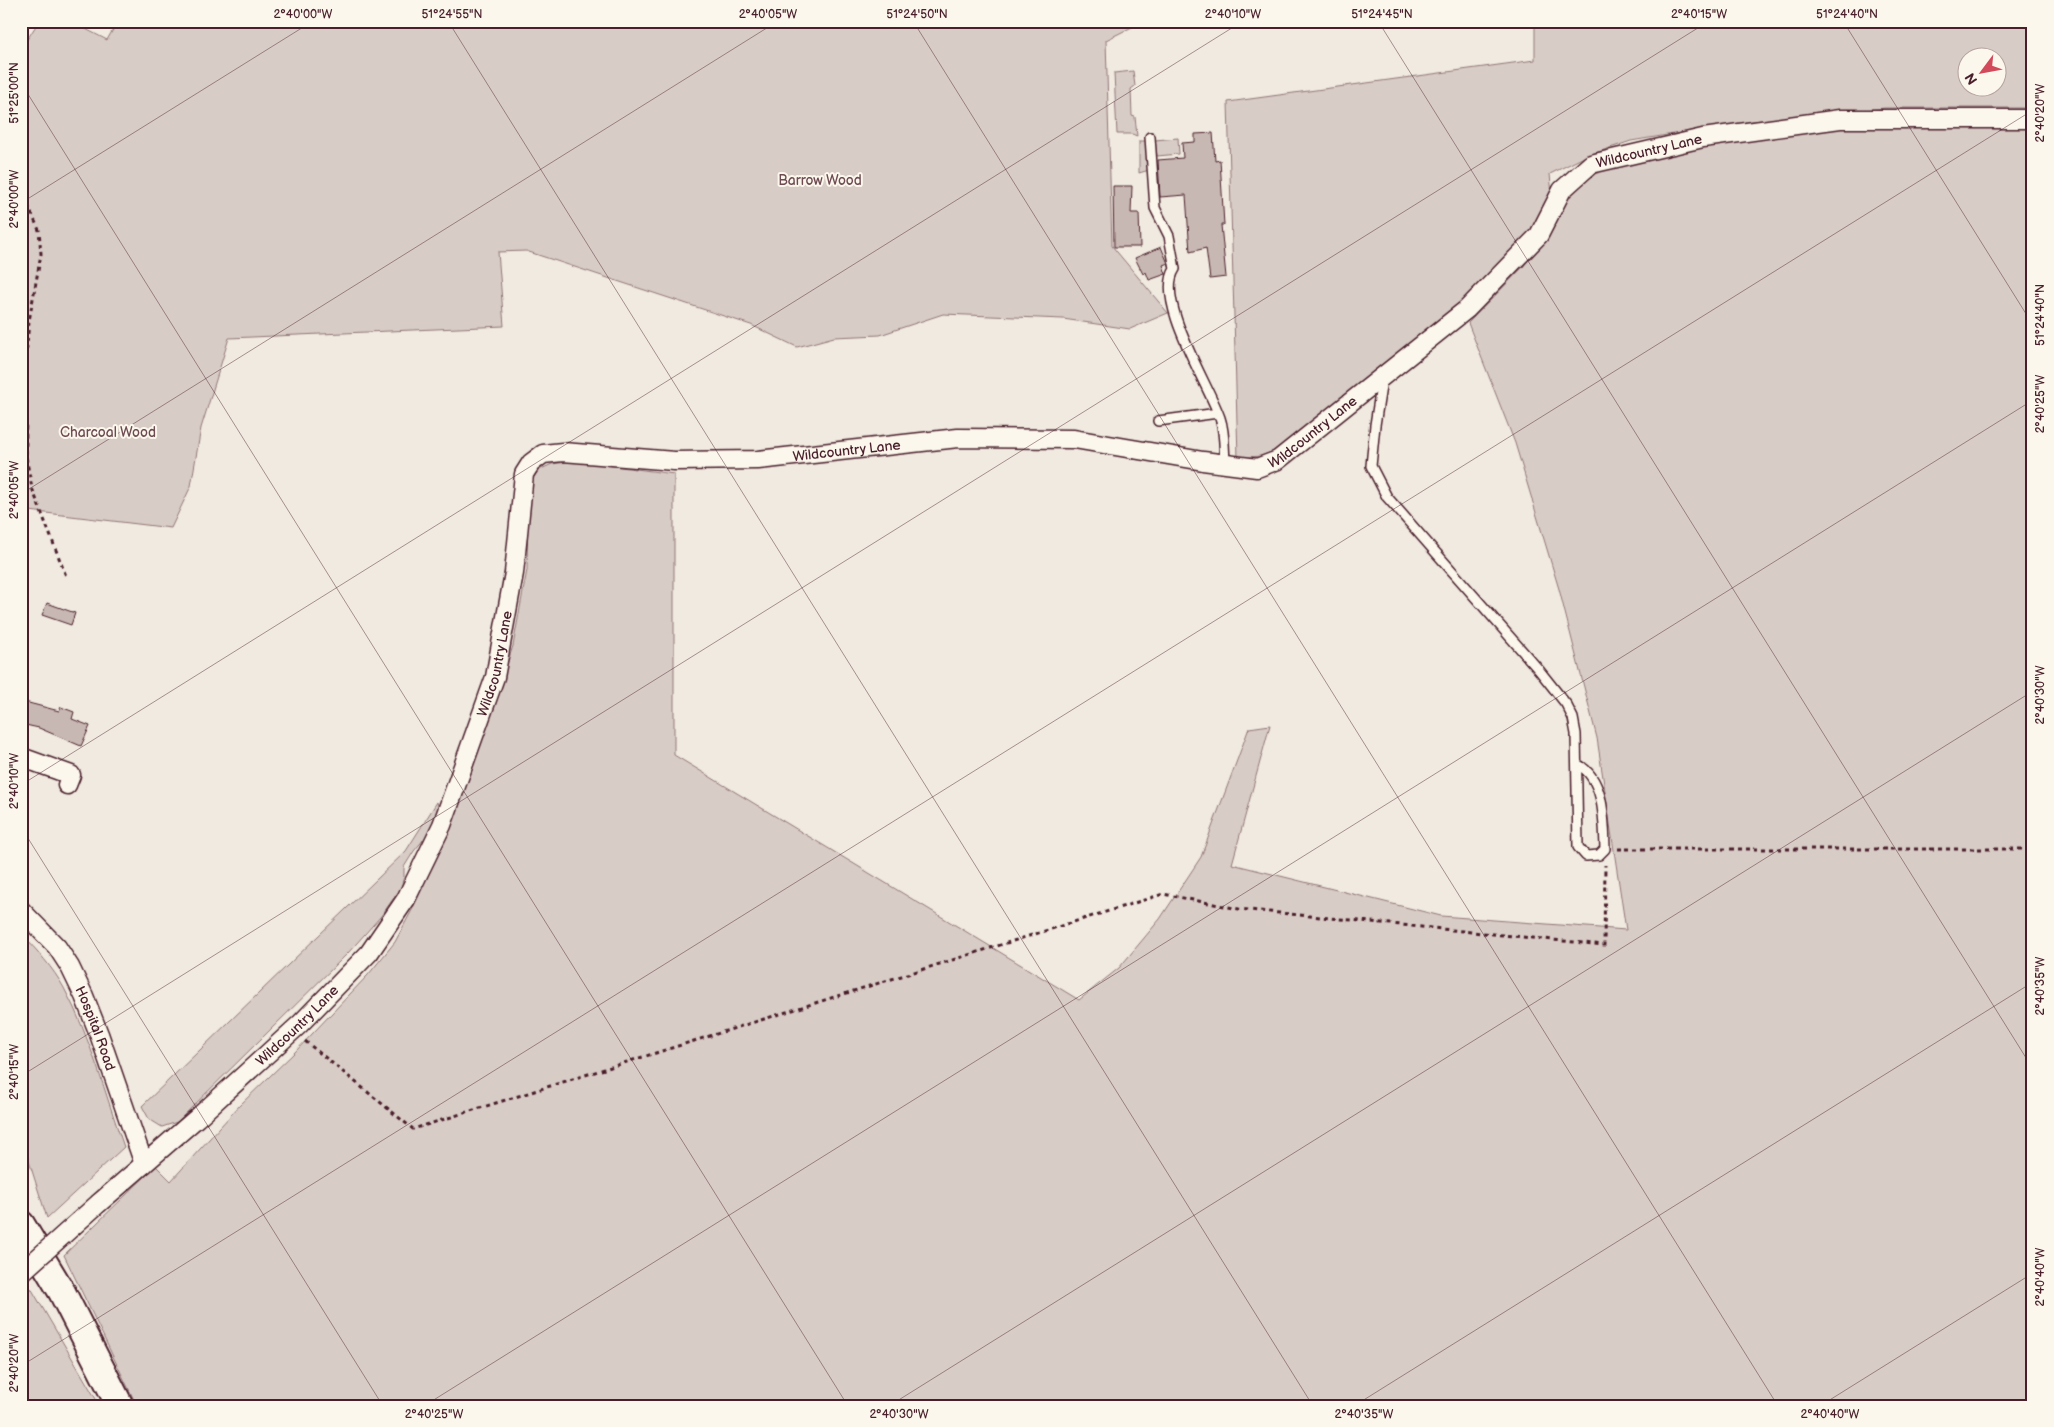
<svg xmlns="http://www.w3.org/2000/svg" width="2054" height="1427" font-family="'Balsamiq Sans',sans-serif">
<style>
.green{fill:#d8ccc6;stroke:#917678;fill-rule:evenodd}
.building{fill:#c8b8b3;stroke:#4a1f2b}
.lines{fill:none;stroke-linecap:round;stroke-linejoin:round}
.lane-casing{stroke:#4a1f2b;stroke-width:12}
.street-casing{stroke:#4a1f2b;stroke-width:21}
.primary-casing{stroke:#4a1f2b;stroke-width:30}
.path{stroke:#4a1f2b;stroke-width:3;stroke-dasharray:4 4;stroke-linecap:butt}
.lane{stroke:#fbf7ec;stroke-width:9}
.street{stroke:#fbf7ec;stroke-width:18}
.primary{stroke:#fbf7ec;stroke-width:26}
.street-bridge-casing{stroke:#4a1f2b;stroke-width:21;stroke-linecap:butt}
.street-bridge{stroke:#fbf7ec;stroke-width:18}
.ticks{fill:none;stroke:#4a1f2b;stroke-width:1;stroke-opacity:0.45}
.labels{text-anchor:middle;stroke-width:4;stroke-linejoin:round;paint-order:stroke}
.street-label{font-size:14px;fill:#4a1f2b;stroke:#fbf7ec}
.park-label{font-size:14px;fill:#6e4a52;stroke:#fbf7ec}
.neatline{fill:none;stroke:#4a1f2b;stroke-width:2}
.ticks-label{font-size:12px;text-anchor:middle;fill:#4a1f2b}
</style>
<rect width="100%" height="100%" fill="#f0eae0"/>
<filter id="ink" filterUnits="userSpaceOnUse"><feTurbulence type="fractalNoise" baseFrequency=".02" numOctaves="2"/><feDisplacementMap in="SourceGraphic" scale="10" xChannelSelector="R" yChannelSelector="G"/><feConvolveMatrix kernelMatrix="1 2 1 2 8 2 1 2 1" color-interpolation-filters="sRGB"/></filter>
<g filter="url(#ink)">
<path class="green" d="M39,21H70L107,40L118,21H1144L1106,40L1112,246L1168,313L1130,329L1063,319L943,314L880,335L834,337L797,347L751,325L526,251L498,252L504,326L229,338L201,428L191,486L171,528L21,510V49Z
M1535,21H2033V108H1885L1752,121L1631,141L1586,156L1550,174L1552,195L1532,231L1471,294L1385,367L1345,395L1274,451L1261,456L1238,458L1228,102L1535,60ZM1966,58H1996V88H1966Z
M1133,71L1135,86L1131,89L1132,116L1135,117L1137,136L1132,134H1117L1114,73Z
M1843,127L2033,128V1406H137L64,1255L156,1166L171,1181L240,1105L295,1052L368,975L395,942L412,910L431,868L496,698L513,646L527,570L528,507L532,479L539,470L552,464L575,461L674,474V755L1079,1000L1119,968L1160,919L1201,857L1249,728L1270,725L1232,864L1441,916L1626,930L1597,738L1559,589L1515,443L1468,323L1524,266L1569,196L1581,181L1591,175L1607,167L1705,143Z
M1178,138L1179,154L1157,156L1155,140Z
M1139,141H1146L1149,170L1139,173Z
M437,802L439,810L429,833L414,851L404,867V876L401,888L381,916L348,953L177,1122L162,1127L149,1119L142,1106L406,851Z
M21,934C37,950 53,968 64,988C91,1038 105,1094 124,1147L47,1218L21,1136Z
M31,1288L100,1406H21V1295Z"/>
<path class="building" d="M1213,133L1215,161L1220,160L1224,225H1221L1226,277L1210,279L1206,248L1190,252L1186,195L1160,197L1158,160L1183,158L1182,143L1195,142V134Z
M1113,186H1132L1131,213H1139L1140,247H1114Z
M1161,247L1167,261L1168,263L1163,265L1166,274L1149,280L1146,272L1143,274L1135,258Z
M47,603L75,613L71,625L42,615Z
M21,701L59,711L61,707L74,712L72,719L90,726L81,746L39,728L21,724Z"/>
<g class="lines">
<defs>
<path id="lane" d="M1150,137L1155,208L1169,236L1175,269C1154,300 1209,385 1220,418C1225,432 1224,450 1225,464
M1382,380L1375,425L1371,466L1387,497L1539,670L1566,704L1573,718L1576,734L1578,847L1586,856L1599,855L1605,849C1604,821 1605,778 1577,764
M1158,421L1218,413"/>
<g id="street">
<path d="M21,757L71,775L67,785"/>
<path id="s1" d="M21,910L57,947L70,967L84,996L99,1034L144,1164"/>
<path id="s2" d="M99,1203L197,1118L300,1024L369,953L406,899L442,825L495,677L514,573L524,474L531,463L543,454L563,452L674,461L758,460L958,438L1074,439L1203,461L1257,468L1278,460L1467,309L1539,235L1562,190L1591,164L1703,138L1840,119H2033"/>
</g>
<path id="primary" d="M21,1224L62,1292L120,1406"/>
</defs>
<use href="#lane" class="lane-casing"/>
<use href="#street" class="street-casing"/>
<use href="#primary" class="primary-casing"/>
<path class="path" d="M21,191L39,230L41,254L29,321L25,368L26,457L32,488L66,576
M1618,849H2033
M305,1041L413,1129L1163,894L1239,909L1604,945L1605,865"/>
<use href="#lane" class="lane"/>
<use href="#street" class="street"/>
<use href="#primary" class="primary"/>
<defs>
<path id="street-bridge" d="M21,1273L99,1203"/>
</defs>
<use href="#street-bridge" class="street-bridge-casing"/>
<use href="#street-bridge" class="street-bridge"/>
</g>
</g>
<path class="ticks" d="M448,21L1313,1406M913,21L1778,1406M1378,21L2033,1069M1843,21L2033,325M21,83L848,1406M21,203L313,21M21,494L778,21M21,785L1243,21M21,827L383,1406M21,1076L1709,21M21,1366L2033,110M424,1406L2033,400M889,1406L2033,691M1354,1406L2033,982M1820,1406L2033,1273"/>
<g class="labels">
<g class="street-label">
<text dy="5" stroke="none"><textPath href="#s2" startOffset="2141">Wildcountry Lane</textPath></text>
<text dy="5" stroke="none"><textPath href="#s2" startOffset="1691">Wildcountry Lane</textPath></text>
<text dy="5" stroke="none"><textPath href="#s2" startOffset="1211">Wildcountry Lane</textPath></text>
<text dy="5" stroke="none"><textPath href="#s2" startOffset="686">Wildcountry Lane</textPath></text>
<text dy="5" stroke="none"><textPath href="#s2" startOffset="266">Wildcountry Lane</textPath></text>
<text dy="5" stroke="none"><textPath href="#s1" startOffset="142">Hospital Road</textPath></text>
</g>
<g class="park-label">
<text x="820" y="185">Barrow Wood</text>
<text x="108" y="437">Charcoal Wood</text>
</g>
</g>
<rect width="2054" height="1427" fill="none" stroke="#fbf7ec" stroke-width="55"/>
<g transform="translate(1982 72) rotate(238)"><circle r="24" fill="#fbf7ec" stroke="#b4a19f"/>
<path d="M0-4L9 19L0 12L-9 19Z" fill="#d1495b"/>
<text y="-8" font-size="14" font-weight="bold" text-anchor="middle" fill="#4a1f2b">N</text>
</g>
<rect x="28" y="28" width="1998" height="1372" class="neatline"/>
<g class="ticks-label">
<text x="303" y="18">2°40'00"W</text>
<text x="452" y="18">51°24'55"N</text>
<text x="768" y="18">2°40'05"W</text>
<text x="917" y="18">51°24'50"N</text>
<text x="1233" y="18">2°40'10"W</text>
<text x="1382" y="18">51°24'45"N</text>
<text x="1699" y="18">2°40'15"W</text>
<text x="1847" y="18">51°24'40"N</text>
<text transform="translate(14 93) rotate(-90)" y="4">51°25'00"N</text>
<text transform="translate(2040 113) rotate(-90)" y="4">2°40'20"W</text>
<text transform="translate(14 199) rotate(-90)" y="4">2°40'00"W</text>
<text transform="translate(2040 315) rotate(-90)" y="4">51°24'40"N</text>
<text transform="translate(2040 404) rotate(-90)" y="4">2°40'25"W</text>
<text transform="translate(14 490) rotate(-90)" y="4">2°40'05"W</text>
<text transform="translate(2040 695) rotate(-90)" y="4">2°40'30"W</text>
<text transform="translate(14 781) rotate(-90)" y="4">2°40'10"W</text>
<text transform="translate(2040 986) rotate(-90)" y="4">2°40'35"W</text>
<text transform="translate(14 1072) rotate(-90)" y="4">2°40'15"W</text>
<text transform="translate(2040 1277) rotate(-90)" y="4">2°40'40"W</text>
<text transform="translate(14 1363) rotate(-90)" y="4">2°40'20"W</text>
<text x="434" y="1418">2°40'25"W</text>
<text x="899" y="1418">2°40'30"W</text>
<text x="1364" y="1418">2°40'35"W</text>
<text x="1830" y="1418">2°40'40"W</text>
</g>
</svg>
